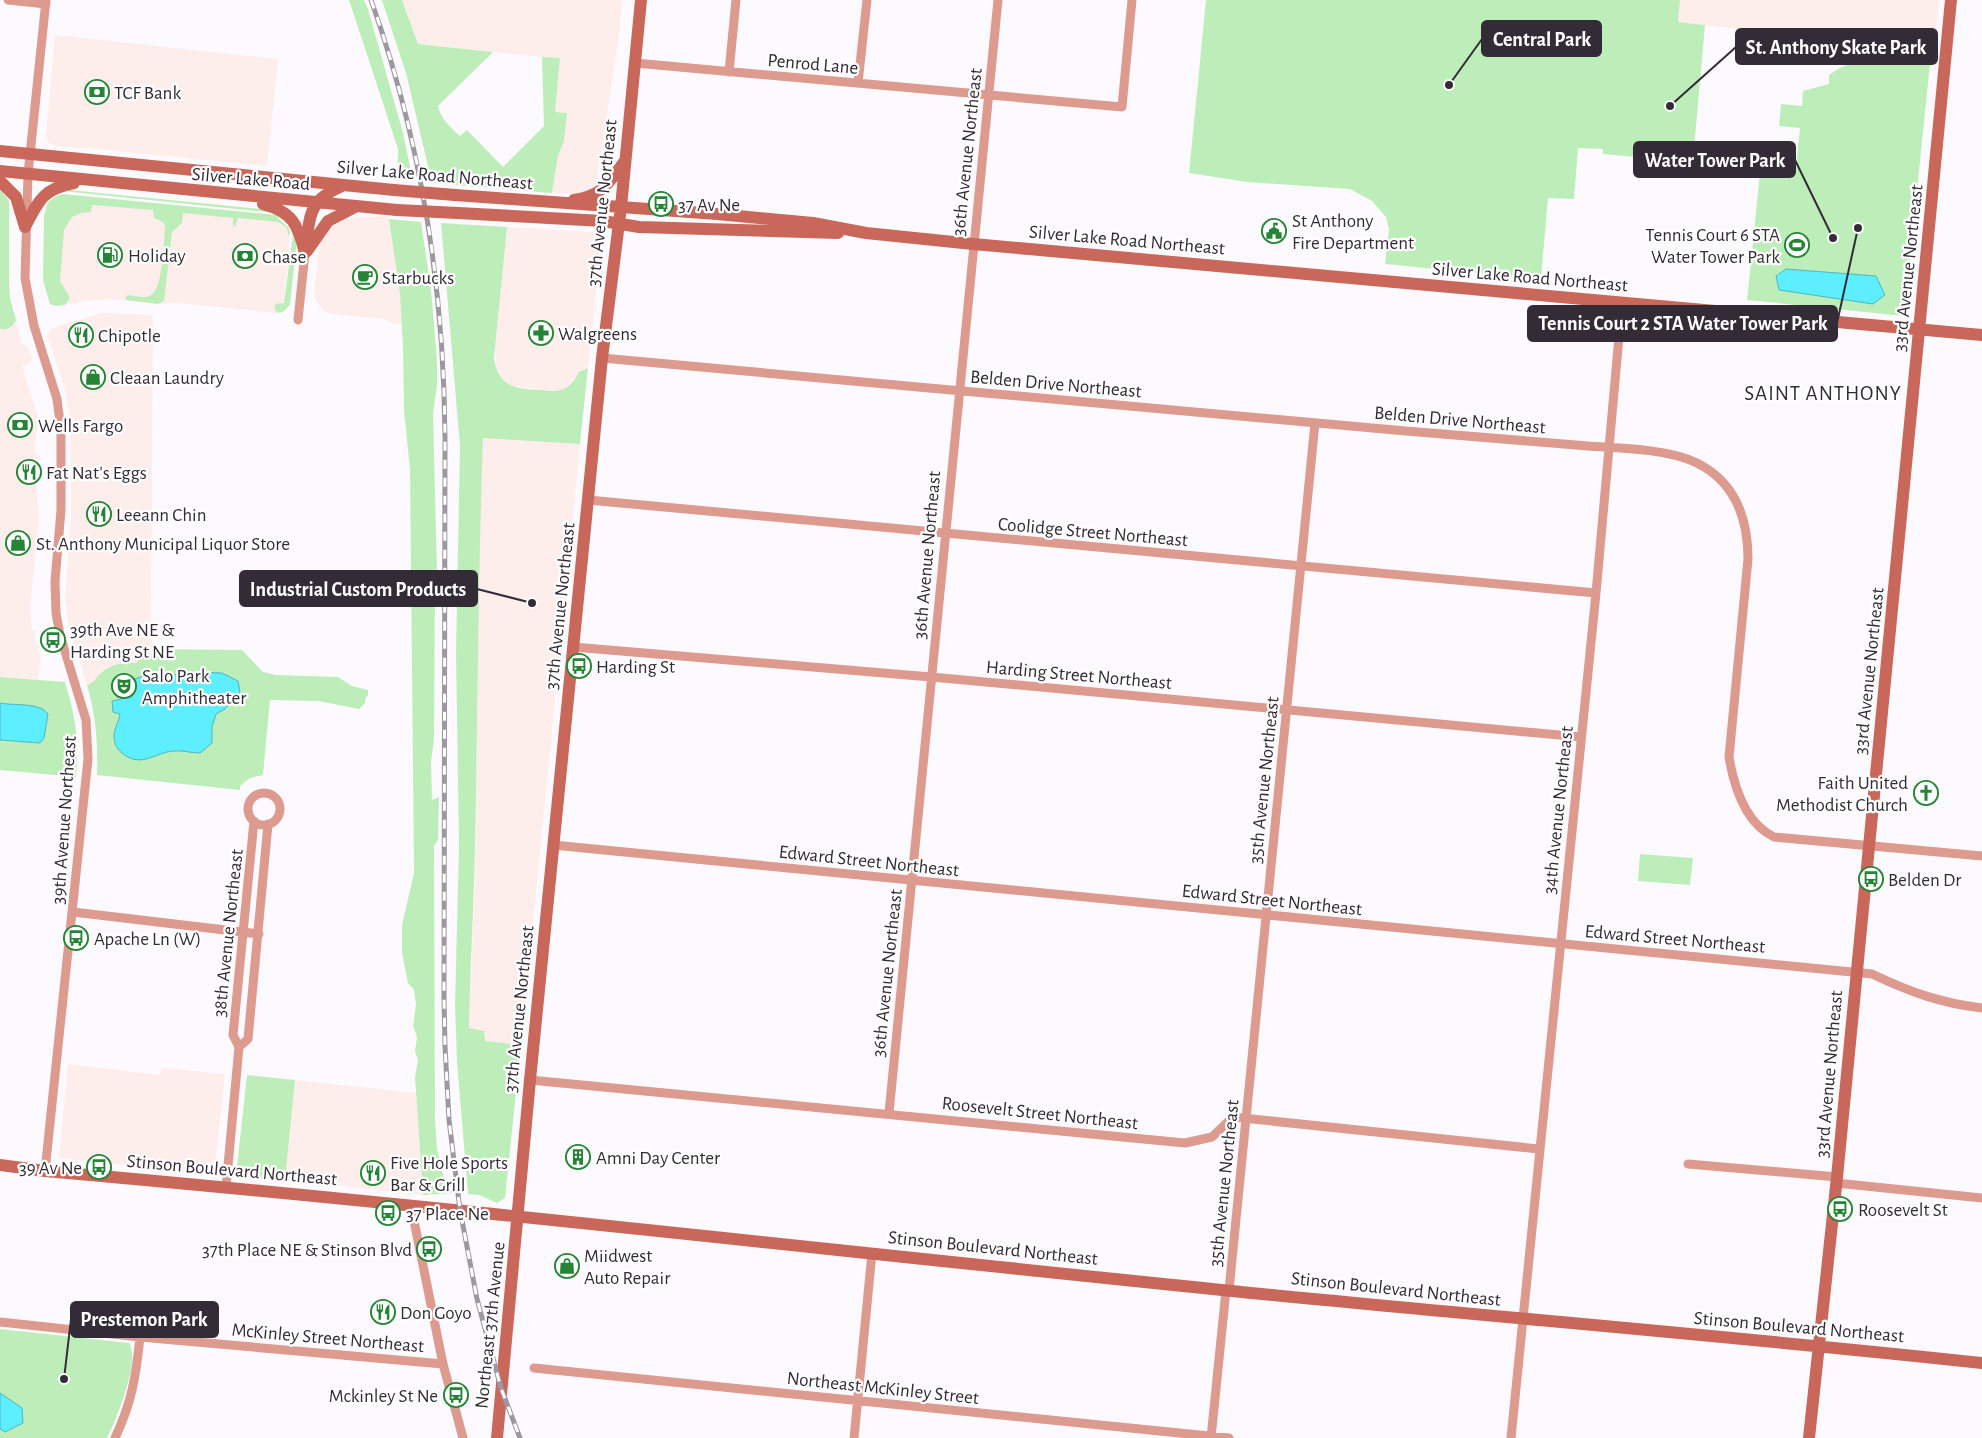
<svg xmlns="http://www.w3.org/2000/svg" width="1982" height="1438" font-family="'Alegreya Sans',sans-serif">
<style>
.commercial{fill:#fdedeb}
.green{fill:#bdeeb9}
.water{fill:#5deeff;stroke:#50b4c3}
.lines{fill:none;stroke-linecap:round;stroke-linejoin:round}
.street{stroke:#dd9a8f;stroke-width:9}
.secondary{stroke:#c9685a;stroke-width:12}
.rail-casing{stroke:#9d98a0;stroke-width:5}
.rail{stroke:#fff;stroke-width:3;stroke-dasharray:9;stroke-linecap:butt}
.secondary-bridge{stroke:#c9685a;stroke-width:12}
.labels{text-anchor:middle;stroke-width:4.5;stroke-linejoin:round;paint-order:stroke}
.street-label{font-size:19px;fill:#332c36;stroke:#fff}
.poi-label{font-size:19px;fill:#332c36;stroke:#fff;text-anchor:start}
.quarter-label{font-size:21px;letter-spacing:1px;fill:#332c36;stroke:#fff}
.leader{fill:none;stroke:#332c36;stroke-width:2}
.callout-dot{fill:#332c36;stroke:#fff;stroke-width:2}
.callout{fill:#332c36;stroke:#332c36;stroke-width:2}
.callout-label{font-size:20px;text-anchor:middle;font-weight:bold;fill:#fff}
</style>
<rect width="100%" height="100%" fill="#fdfaff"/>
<path class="commercial" d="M402,0H622L619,36L596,184L587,191L576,194L552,193L558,156L564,141L567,113L555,112L560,59L418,44Z
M1680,0H1939L1934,51L1678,22Z
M55,35L278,59L267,166L88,148L59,147L51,144L47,141L46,135Z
M0,188L9,198L10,202L8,266L10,298L22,345L27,346L32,359L30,363L22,366L38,417L34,454L39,455L36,482L39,519L30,608L32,630L35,631L36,642L41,657L38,680L0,677Z
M58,195L279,216L278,218L286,225L290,232L284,304H275V311L278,313L177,303L158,304L111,299L86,301L61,306L50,305L43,280L44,216L48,202Z
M389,216L400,294L402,324H394L386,319L332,314L324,311L316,301L314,292L320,244L323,233L342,218Z
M507,227L593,232L601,243L588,368L579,372L573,383L561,390L554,391L512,386L499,377L496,369L495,347Z
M101,313L153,315L151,636L156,654L141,657L136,663H125L106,668L92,684L87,685L68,624L65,598L71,518L70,420L65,390L47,334L52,328Z
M483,437L580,444L521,1045L484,1041V1031L469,1028L475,881L478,678V572Z
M68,1064L160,1075L162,1068L225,1074L214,1174L59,1158Z
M295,1080L416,1093L423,1195L285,1180Z"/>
<path class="green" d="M349,0H364L368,9L403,133L413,181L397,179L398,149Z
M382,0H402L418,44L493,52L438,106C441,119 450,127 460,136L467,130L503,167L544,126L542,57L560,58L555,112L567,113L564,141L558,156L552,193L432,183L406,73Z
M1206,0H1680L1678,22L1705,25L1694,149L1649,145L1647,158L1603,154V149L1578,148L1574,199L1548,198L1541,278L1536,279L1385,264L1389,229L1386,217L1372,201L1350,189L1247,182L1189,173Z
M1880,56L1921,61L1930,64L1904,316L1747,300L1760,173L1795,176L1800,128L1779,126L1781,104L1802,106L1803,91L1829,84V75C1843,64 1863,59 1880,56Z
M0,189L9,201V283L10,298L16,320C13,326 7,331 0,329Z
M69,190L261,209L276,213L62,191Z
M63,194L277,215L278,218L289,228L290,235L288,234L287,228L278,222L238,218L235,227L233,225V218L183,213L182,223L172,232L164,301L158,304L127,300L125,298L128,295C135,296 145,299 151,295C163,289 164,239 165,225L163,222L154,218L153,210L92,205L91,212L81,213L72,217L64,230L60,281L69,296V300L65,305L56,306L50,304L43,280L44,216L48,202L58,195Z
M282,216L291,224L297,239L290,305L283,312L278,313L275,310V304L284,303L293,235L290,226L281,218Z
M389,219L421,222L431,289L437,361V386L433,413L437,571L435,582L434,740L431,761L432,800L439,797L438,840L434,846L435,1119L437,1149L443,1174L446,1185L452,1190L453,1193L423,1195L415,1077L418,1060L415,1051L417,1037L413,1026L416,1005L414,990L408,983L402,953V925L414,873L410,469L404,411L403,347L400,294Z
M441,223L507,227L494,358C499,394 525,388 554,391C567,390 573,384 579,372L588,368L580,444L483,438C478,574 478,710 475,846C474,907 470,967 469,1028L484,1031L485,1041L521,1045L505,1198L497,1203L479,1195L468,1194L457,1061L455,1005L459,845L456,653L460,446Z
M154,649L242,650L263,672L276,675L338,677L352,686L368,690V696L366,697L365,703L359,709L318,701L270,700L263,775L250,778L240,786V790L97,775C98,743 96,716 87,685C93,683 95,680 99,675C108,665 123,662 136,663L141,657L156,654Z
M0,677L65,682C76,719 79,738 76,777L0,770Z
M1640,854L1693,858L1690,885L1638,881Z
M247,1075L295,1080L285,1180L236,1176Z
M0,1329L129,1343C141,1359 116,1421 107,1438H0Z"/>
<path class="water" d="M1786,269L1876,276L1885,295L1873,304L1779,290L1776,276Z
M185,672L222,673L238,681L240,692L225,709L216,714L212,727V743L200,753C191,753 182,750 174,751C155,752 142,769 122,753C117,749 114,743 114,736C114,728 119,722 120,714L113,712L112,701C126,699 133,694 135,679L146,675H175Z
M0,703C14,706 40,702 48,714L44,738L40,743L0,740Z
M0,1393L22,1408L23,1423L5,1432L0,1429Z"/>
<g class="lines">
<path class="street" d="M8,0L46,4
M635,63L1122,107L1132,0
M729,72L736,0
M858,83L867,0
M298,320L305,253
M602,358C870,382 1138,408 1406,431C1467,436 1528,441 1588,446C1620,448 1669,449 1697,463C1735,482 1748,519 1748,559L1729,757C1734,787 1745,823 1774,837L1982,856
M588,500L1596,593
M573,647L931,677L1581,737
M248 809a16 16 0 1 1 32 0a16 16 0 1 1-32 0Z
M553,845L1872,974C1910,992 1940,1003 1982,1008
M73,912L259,934
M239,1047L248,1039L268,824
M530,1080L1185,1143L1212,1137L1233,1117L1539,1149
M889,1113L998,0
M1688,1164L1837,1177
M45,1171L88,759L86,720L60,635L56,613L55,581L61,510V430L57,399L34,326L25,278L28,174L46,0
M1836,1183L1982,1198
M226,1187L239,1047L233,1035L254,821
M411,1206L443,1364L463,1438
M1229,1290L1315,423
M0,1322L140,1337L443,1364
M534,1368L1229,1438
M115,1438C132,1402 136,1376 140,1337
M854,1438L872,1253
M1211,1438L1226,1290
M1511,1438L1596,593L1622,303"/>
<path class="secondary" d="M0,151L394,190
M0,171L397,210
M0,181L16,197L25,227
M455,195L717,214L813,223L866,233L973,244L1982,335
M574,200C604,195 608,183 625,161
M263,204C293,212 298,225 305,253
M458,213L603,221L639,227L838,233
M25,227C39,200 43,189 74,183
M306,247C310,214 309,200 342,186
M307,251L328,221L355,207
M0,1165L45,1171C442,1206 837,1251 1232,1291C1482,1316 1732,1336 1982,1363
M497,1438L530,1080L602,358L621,207L641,0
M1809,1438L1837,1177L1951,0"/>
<defs>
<path id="rail" d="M371,0C422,143 444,287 445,438L444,999L445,1046L449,1120L460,1210L477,1299L501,1388L520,1438"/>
</defs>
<use href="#rail" class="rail-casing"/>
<use href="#rail" class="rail"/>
<path class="secondary-bridge" d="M394,190L455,195
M397,210L458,213"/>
</g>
<defs>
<symbol id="bank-ring" viewBox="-11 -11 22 22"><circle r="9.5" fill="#fff" stroke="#268436" stroke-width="1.5"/><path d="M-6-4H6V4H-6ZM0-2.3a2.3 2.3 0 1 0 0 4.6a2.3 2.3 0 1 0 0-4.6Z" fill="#268436"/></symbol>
<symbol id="bus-ring" viewBox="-11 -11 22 22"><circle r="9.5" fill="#fff" stroke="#268436" stroke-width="1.5"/><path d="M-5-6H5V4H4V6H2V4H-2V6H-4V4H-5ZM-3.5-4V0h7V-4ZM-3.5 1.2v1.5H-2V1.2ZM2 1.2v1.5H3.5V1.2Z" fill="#268436"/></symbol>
<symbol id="civic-ring" viewBox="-11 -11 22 22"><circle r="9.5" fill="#fff" stroke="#268436" stroke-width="1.5"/><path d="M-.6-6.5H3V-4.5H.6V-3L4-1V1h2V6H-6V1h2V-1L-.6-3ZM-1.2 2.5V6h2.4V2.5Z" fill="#268436"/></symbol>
<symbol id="stadium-ring" viewBox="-11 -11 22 22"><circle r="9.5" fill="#fff" stroke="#268436" stroke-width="1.5"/><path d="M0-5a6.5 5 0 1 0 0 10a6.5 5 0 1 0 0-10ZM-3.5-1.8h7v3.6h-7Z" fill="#268436"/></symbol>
<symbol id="fuel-ring" viewBox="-11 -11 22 22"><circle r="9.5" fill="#fff" stroke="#268436" stroke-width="1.5"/><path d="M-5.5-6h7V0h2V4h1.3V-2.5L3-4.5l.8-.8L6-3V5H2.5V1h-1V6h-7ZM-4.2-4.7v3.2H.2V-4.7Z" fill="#268436"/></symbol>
<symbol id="cafe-ring" viewBox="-11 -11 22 22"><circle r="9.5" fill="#fff" stroke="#268436" stroke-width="1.5"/><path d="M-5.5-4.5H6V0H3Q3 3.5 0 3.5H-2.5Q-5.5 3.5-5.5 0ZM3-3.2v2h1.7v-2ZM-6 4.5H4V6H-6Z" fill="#268436"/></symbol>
<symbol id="pharmacy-ring" viewBox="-11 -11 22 22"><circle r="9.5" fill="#fff" stroke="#268436" stroke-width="1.5"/><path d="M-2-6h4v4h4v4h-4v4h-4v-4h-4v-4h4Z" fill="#268436"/></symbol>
<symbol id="restaurant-ring" viewBox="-11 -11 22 22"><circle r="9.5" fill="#fff" stroke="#268436" stroke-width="1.5"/><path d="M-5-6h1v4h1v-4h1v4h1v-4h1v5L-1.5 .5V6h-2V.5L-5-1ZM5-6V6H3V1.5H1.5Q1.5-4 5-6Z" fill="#268436"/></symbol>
<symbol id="shop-ring" viewBox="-11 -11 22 22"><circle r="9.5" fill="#fff" stroke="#268436" stroke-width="1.5"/><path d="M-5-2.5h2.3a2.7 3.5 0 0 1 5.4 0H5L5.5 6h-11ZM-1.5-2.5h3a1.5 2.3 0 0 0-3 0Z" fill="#268436"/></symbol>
<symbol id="theatre-ring" viewBox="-11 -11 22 22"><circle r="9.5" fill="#fff" stroke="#268436" stroke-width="1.5"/><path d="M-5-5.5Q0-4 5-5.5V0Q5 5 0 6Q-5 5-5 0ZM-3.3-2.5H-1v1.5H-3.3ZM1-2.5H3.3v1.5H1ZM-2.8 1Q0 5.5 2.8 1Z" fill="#268436"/></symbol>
<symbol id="church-ring" viewBox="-11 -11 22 22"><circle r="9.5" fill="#fff" stroke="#268436" stroke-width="1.5"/><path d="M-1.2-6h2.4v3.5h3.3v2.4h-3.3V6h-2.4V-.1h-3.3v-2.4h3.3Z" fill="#268436"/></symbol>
<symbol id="building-ring" viewBox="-11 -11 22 22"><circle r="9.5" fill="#fff" stroke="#268436" stroke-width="1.5"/><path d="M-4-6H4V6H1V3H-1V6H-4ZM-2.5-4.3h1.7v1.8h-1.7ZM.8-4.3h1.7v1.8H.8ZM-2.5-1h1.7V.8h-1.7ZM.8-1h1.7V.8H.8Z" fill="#268436"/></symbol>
</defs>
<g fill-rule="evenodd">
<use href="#bank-ring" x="83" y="78" width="28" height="28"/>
<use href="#bus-ring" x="647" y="190" width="28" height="28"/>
<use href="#civic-ring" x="1260" y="217" width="28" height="28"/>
<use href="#stadium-ring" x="1783" y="231" width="28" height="28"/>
<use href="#fuel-ring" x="96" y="241" width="28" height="28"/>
<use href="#bank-ring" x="231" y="242" width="28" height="28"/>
<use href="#cafe-ring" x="351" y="263" width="28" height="28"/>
<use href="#pharmacy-ring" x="527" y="319" width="28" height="28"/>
<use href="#restaurant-ring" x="67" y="321" width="28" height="28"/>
<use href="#shop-ring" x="79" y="363" width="28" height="28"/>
<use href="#bank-ring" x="6" y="411" width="28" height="28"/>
<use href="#restaurant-ring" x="15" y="458" width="28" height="28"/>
<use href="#restaurant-ring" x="85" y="500" width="28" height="28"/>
<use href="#shop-ring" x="4" y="529" width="28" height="28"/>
<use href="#bus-ring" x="39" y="626" width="28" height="28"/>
<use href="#bus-ring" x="565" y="652" width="28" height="28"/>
<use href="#theatre-ring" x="110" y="672" width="28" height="28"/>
<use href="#church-ring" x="1912" y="779" width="28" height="28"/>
<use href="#bus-ring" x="1857" y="865" width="28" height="28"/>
<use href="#bus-ring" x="62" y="924" width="28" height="28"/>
<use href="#building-ring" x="564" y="1143" width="28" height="28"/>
<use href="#bus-ring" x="85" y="1153" width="28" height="28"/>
<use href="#restaurant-ring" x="359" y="1159" width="28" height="28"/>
<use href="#bus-ring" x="1826" y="1195" width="28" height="28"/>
<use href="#bus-ring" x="374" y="1199" width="28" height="28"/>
<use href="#bus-ring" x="415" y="1235" width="28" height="28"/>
<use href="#shop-ring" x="553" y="1252" width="28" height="28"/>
<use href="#restaurant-ring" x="369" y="1298" width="28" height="28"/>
<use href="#bus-ring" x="442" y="1381" width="28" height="28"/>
</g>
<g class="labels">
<g class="street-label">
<text transform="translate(813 63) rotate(5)" y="7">Penrod Lane</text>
<text transform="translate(966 152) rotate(-84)" y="7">36th Avenue Northeast</text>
<text transform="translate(435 174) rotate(5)" y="7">Silver Lake Road Northeast</text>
<text transform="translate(251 178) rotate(5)" y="7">Silver Lake Road</text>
<text transform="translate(601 203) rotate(-84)" y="7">37th Avenue Northeast</text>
<text transform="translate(1127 239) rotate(5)" y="7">Silver Lake Road Northeast</text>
<text transform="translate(1907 268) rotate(-84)" y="7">33rd Avenue Northeast</text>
<text transform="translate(1530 276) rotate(5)" y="7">Silver Lake Road Northeast</text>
<text transform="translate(1056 383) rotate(5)" y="7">Belden Drive Northeast</text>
<text transform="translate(1460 419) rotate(5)" y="7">Belden Drive Northeast</text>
<text transform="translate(1093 531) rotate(5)" y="7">Coolidge Street Northeast</text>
<text transform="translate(926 555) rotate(-85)" y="7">36th Avenue Northeast</text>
<text transform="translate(559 606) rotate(-84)" y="7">37th Avenue Northeast</text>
<text transform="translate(1868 671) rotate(-84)" y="7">33rd Avenue Northeast</text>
<text transform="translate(1079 674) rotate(5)" y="7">Harding Street Northeast</text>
<text transform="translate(1263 780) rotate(-84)" y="7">35th Avenue Northeast</text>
<text transform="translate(1557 810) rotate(-84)" y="7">34th Avenue Northeast</text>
<text transform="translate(63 820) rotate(-86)" y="7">39th Avenue Northeast</text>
<text transform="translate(869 860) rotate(6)" y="7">Edward Street Northeast</text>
<text transform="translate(1272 899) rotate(6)" y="7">Edward Street Northeast</text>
<text transform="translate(227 933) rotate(-84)" y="7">38th Avenue Northeast</text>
<text transform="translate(1675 938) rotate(5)" y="7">Edward Street Northeast</text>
<text transform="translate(886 973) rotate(-84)" y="7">36th Avenue Northeast</text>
<text transform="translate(518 1009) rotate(-84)" y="7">37th Avenue Northeast</text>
<text transform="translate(1828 1074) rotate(-85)" y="7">33rd Avenue Northeast</text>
<text transform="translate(1040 1112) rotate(6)" y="7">Roosevelt Street Northeast</text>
<text transform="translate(232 1169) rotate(5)" y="7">Stinson Boulevard Northeast</text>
<text transform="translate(1223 1183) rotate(-84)" y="7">35th Avenue Northeast</text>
<text transform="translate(993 1247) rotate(6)" y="7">Stinson Boulevard Northeast</text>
<text transform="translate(1396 1288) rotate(6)" y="7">Stinson Boulevard Northeast</text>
<text transform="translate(489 1325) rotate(-84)" y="7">Northeast 37th Avenue</text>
<text transform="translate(1799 1326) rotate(5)" y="7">Stinson Boulevard Northeast</text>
<text transform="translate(328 1337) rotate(5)" y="7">McKinley Street Northeast</text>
<text transform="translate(883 1387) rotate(6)" y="7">Northeast McKinley Street</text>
</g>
<g class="poi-label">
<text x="114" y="99">TCF Bank</text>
<text x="678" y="211">37 Av Ne</text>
<text x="1292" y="227">St Anthony<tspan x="1292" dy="22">Fire Department</tspan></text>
<text x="1780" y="241" text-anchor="end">Tennis Court 6 STA<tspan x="1780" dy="22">Water Tower Park</tspan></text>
<text x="128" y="262">Holiday</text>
<text x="262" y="263">Chase</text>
<text x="382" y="284">Starbucks</text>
<text x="558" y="340">Walgreens</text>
<text x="98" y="342">Chipotle</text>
<text x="110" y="384">Cleaan Laundry</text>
<text x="38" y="432">Wells Fargo</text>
<text x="46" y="479">Fat Nat's Eggs</text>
<text x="116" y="521">Leeann Chin</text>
<text x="36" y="550">St. Anthony Municipal Liquor Store</text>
<text x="70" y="636">39th Ave NE &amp;<tspan x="70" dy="22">Harding St NE</tspan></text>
<text x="596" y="673">Harding St</text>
<text x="142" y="682">Salo Park<tspan x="142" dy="22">Amphitheater</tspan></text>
<text x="1908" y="789" text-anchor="end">Faith United<tspan x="1908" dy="22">Methodist Church</tspan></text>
<text x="1888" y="886">Belden Dr</text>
<text x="94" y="945">Apache Ln (W)</text>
<text x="596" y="1164">Amni Day Center</text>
<text x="390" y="1169">Five Hole Sports<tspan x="390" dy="22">Bar &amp; Grill</tspan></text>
<text x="82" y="1174" text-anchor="end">39 Av Ne</text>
<text x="1858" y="1216">Roosevelt St</text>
<text x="406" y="1220">37 Place Ne</text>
<text x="412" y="1256" text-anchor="end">37th Place NE &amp; Stinson Blvd</text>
<text x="584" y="1262">Miidwest<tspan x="584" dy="22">Auto Repair</tspan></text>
<text x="400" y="1319">Don Goyo</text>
<text x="438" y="1402" text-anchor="end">Mckinley St Ne</text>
</g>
<g class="quarter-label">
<text x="1823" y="400">SAINT ANTHONY</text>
</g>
</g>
<path class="leader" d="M1449 85L1482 39M1670 106L1736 47M1833 238L1795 160M1858 228L1837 323M532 603L477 589M64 1379L71 1319"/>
<g class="callout-dot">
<circle cx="1449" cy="85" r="5"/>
<circle cx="1670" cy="106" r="5"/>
<circle cx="1833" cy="238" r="5"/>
<circle cx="1858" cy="228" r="5"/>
<circle cx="532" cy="603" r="5"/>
<circle cx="64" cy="1379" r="5"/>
</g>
<g class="callout">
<rect x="1482" y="21" width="119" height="35" rx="5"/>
<rect x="1736" y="29" width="201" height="35" rx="5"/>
<rect x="1634" y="142" width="161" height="35" rx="5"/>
<rect x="1528" y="306" width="309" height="35" rx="5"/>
<rect x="240" y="571" width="237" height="35" rx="5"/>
<rect x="71" y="1302" width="147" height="35" rx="5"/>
</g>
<g class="callout-label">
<text x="1542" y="46">Central Park</text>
<text x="1836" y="54">St. Anthony Skate Park</text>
<text x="1715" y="167">Water Tower Park</text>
<text x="1683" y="330">Tennis Court 2 STA Water Tower Park</text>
<text x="358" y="596">Industrial Custom Products</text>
<text x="144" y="1326">Prestemon Park</text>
</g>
</svg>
